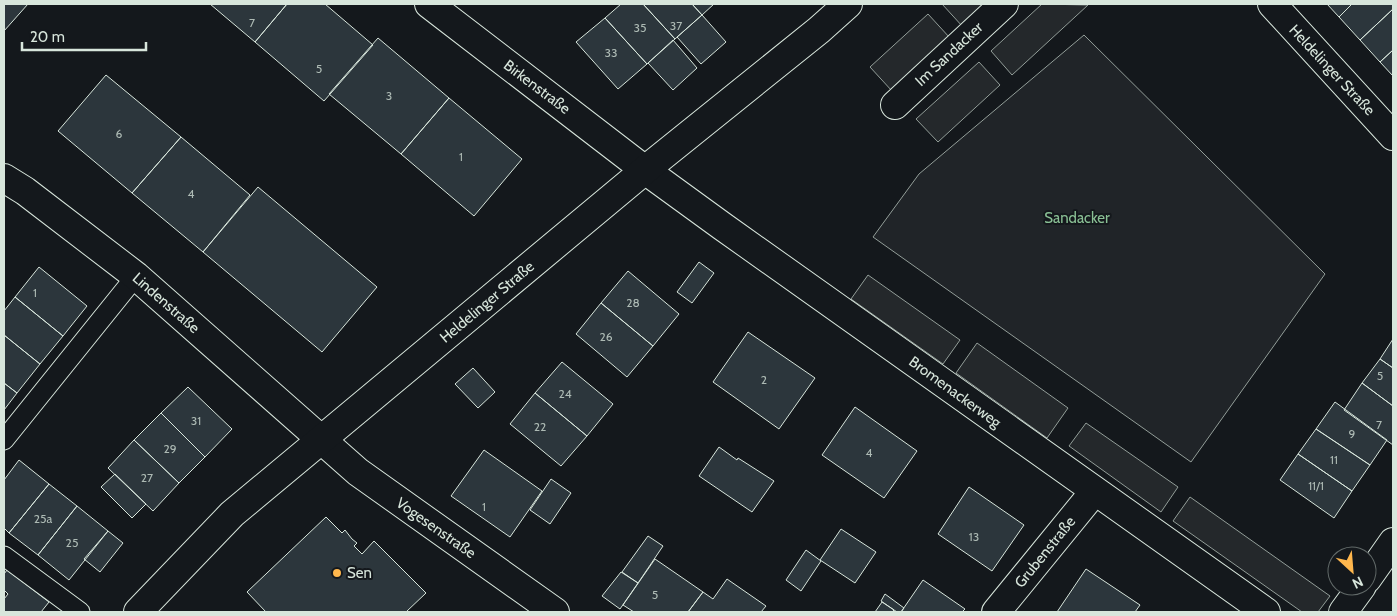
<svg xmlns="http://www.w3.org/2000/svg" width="1397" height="616" font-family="Cabin,sans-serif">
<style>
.green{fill:#202428;stroke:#939e99}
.parking{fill:#24282b;stroke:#939e99}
.building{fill:#2c363c;stroke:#d8e6dc}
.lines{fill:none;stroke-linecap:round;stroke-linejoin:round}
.service-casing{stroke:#d8e6dc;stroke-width:21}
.minor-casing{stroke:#d8e6dc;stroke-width:30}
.tertiary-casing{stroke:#d8e6dc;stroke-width:30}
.service{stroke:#14181c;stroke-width:19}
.minor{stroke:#14181c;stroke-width:28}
.tertiary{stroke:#14181c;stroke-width:28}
.poi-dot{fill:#ffb74d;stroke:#14181c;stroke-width:2}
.labels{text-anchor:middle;stroke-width:4;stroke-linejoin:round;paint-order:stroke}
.number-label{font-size:12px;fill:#adbab4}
.street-label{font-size:15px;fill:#d8e6dc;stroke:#14181c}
.park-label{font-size:15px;fill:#8ac095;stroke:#14181c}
.poi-label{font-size:15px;fill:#d8e6dc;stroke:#14181c;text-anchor:start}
</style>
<rect width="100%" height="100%" fill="#14181c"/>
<path class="green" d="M1084,35L1325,274L1191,462L873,237L919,174Z"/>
<path class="parking" d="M942,4H988L963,27Z
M1042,4L1088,5L1012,75L991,51Z
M928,14L950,38L892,91L870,67Z
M979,62L1000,85L938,142L916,119Z
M868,275L960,340L943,364L851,299Z
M977,343L1068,408L1047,438L956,373Z
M1086,423L1178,487L1161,512L1069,446Z
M1190,497L1330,596L1318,612H1302L1173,521Z"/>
<path class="building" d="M4,4H28L4,31Z
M210,4H287L255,42Z
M287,4H325L373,45L324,101L255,42Z
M621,4H643L675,39L647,64L605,18Z
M643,4H692L702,15L675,39Z
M692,4H714L702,15Z
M1327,4H1352L1339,17Z
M1352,4H1393V9L1360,40L1339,17Z
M1393,9V50L1380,62L1360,40Z
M702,15L726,42L701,64L677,37Z
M605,18L647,64L618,89L576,42Z
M378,38L449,98L401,154L329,94Z
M673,40L697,68L673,90L648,63Z
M1393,50V76L1380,62Z
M106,75L181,137L132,193L58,131Z
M449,98L522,159L474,216L401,154Z
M181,137L250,195L203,252L132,193Z
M258,187L377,287L322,352L203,252Z
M699,262L714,273L692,303L677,292Z
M39,267L87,306L63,336L15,297Z
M628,271L679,314L653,346L601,303Z
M15,297L63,336L40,364L4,335V311Z
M601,303L653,346L627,377L576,334Z
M748,332L815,378L779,429L713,382Z
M4,335L40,364L17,393L4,383Z
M1393,339V368L1380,359Z
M1380,359L1393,368V406L1362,383Z
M562,362L613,404L587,436L535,393Z
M473,368L495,392L478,408L455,384Z
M4,383L17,393L4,410Z
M1362,383L1393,406V445L1344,410Z
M188,387L232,429L205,457L161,413Z
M535,393L587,436L561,466L510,424Z
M1335,402L1387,440L1370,465L1316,429Z
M855,407L917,451L884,498L822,455Z
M161,413L205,457L179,483L134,440Z
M1316,429L1370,465L1352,491L1298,454Z
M134,440L179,483L153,511L108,468Z
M719,447L737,460L738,458L774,481L752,512L699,476Z
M484,450L542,491L510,537L451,496Z
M1298,454L1352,491L1334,518L1280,480Z
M19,460L49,484L9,533L4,528V480Z
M115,474L146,504L132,518L101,487Z
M551,479L571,493L550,524L530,510Z
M49,484L77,506L38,555L9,533Z
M969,487L1024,525L992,571L938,534Z
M77,506L108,531L69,580L38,555Z
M326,517L342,533L345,530L352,539L357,543L354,546L362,554L374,541L426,593L406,612H266L247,592Z
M841,529L876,552L855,583L820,560Z
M108,531L123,543L100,572L84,559Z
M648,536L663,546L638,583L622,572Z
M806,550L821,561L801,591L786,580Z
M655,559L703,592L688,612H634L623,605Z
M1086,569L1140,605L1135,612H1057Z
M7,570L49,602L41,612H4V599L8,594L4,590V574Z
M621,572L638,583L620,609L602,596Z
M727,579L766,606L761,612H688L703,592L713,599Z
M923,580L965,609L962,612H901Z
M885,594L904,608L901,612H897L881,601Z
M882,602L894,610L892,612H875Z"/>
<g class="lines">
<defs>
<path id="service" d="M4,440L136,276
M4,556L80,612"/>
<path id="minor" d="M429,4L645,170L722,226L1266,612
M1272,4L1393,136
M895,105L1004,4
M4,178L25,191L136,276L358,472L555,612
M1367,579L1393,542
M996,612L1094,492
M1343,612L1362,586"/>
<path id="tertiary" d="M138,612L232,514L645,170L819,30L848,4"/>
</defs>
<use href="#service" class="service-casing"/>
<use href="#minor" class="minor-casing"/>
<use href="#tertiary" class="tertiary-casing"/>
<use href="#service" class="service"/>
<use href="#minor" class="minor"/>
<use href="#tertiary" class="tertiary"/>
</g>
<circle class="poi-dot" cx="337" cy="573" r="5"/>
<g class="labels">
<g class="number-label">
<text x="252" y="27">7</text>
<text x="676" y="30">37</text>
<text x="640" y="32">35</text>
<text x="611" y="57">33</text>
<text x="319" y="73">5</text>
<text x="389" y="100">3</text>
<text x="119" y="138">6</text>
<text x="461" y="161">1</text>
<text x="191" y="198">4</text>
<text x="35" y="297">1</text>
<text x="633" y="307">28</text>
<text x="606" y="341">26</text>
<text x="1380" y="380">5</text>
<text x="764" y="384">2</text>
<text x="565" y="398">24</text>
<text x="196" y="425">31</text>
<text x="1379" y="429">7</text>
<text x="540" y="431">22</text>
<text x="1352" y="438">9</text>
<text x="170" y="453">29</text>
<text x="869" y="457">4</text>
<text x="1334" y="464">11</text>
<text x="147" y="482">27</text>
<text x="1316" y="490">11/1</text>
<text x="484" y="511">1</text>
<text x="43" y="523">25a</text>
<text x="974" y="541">13</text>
<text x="72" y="547">25</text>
<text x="655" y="599">5</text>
</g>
<g class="street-label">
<text transform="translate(949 54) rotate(-43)" y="5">Im Sandacker</text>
<text transform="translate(1332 70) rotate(47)" y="5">Heldelinger Straße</text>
<text transform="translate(537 87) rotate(37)" y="5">Birkenstraße</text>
<text transform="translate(487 302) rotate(-40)" y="5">Heldelinger Straße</text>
<text transform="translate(166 303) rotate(41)" y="5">Lindenstraße</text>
<text transform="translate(955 392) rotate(36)" y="5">Bromenackerweg</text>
<text transform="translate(436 528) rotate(35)" y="5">Vogesenstraße</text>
<text transform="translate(1045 552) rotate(-51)" y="5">Grubenstraße</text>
</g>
<g class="park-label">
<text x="1077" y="223">Sandacker</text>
</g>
<g class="poi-label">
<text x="347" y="578">Sen</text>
</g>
</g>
<rect width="1397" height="616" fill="none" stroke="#d8e6dc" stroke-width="10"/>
<g transform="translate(1352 571) rotate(154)"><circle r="24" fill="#14181c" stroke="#626a69"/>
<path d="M0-4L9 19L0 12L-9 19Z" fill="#ffb74d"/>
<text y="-8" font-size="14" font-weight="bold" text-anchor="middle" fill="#d8e6dc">N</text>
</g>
<path d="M22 42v8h124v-8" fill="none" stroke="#d8e6dc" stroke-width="2.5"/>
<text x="30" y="42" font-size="15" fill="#d8e6dc" stroke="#14181c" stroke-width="4" paint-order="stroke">20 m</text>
</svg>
